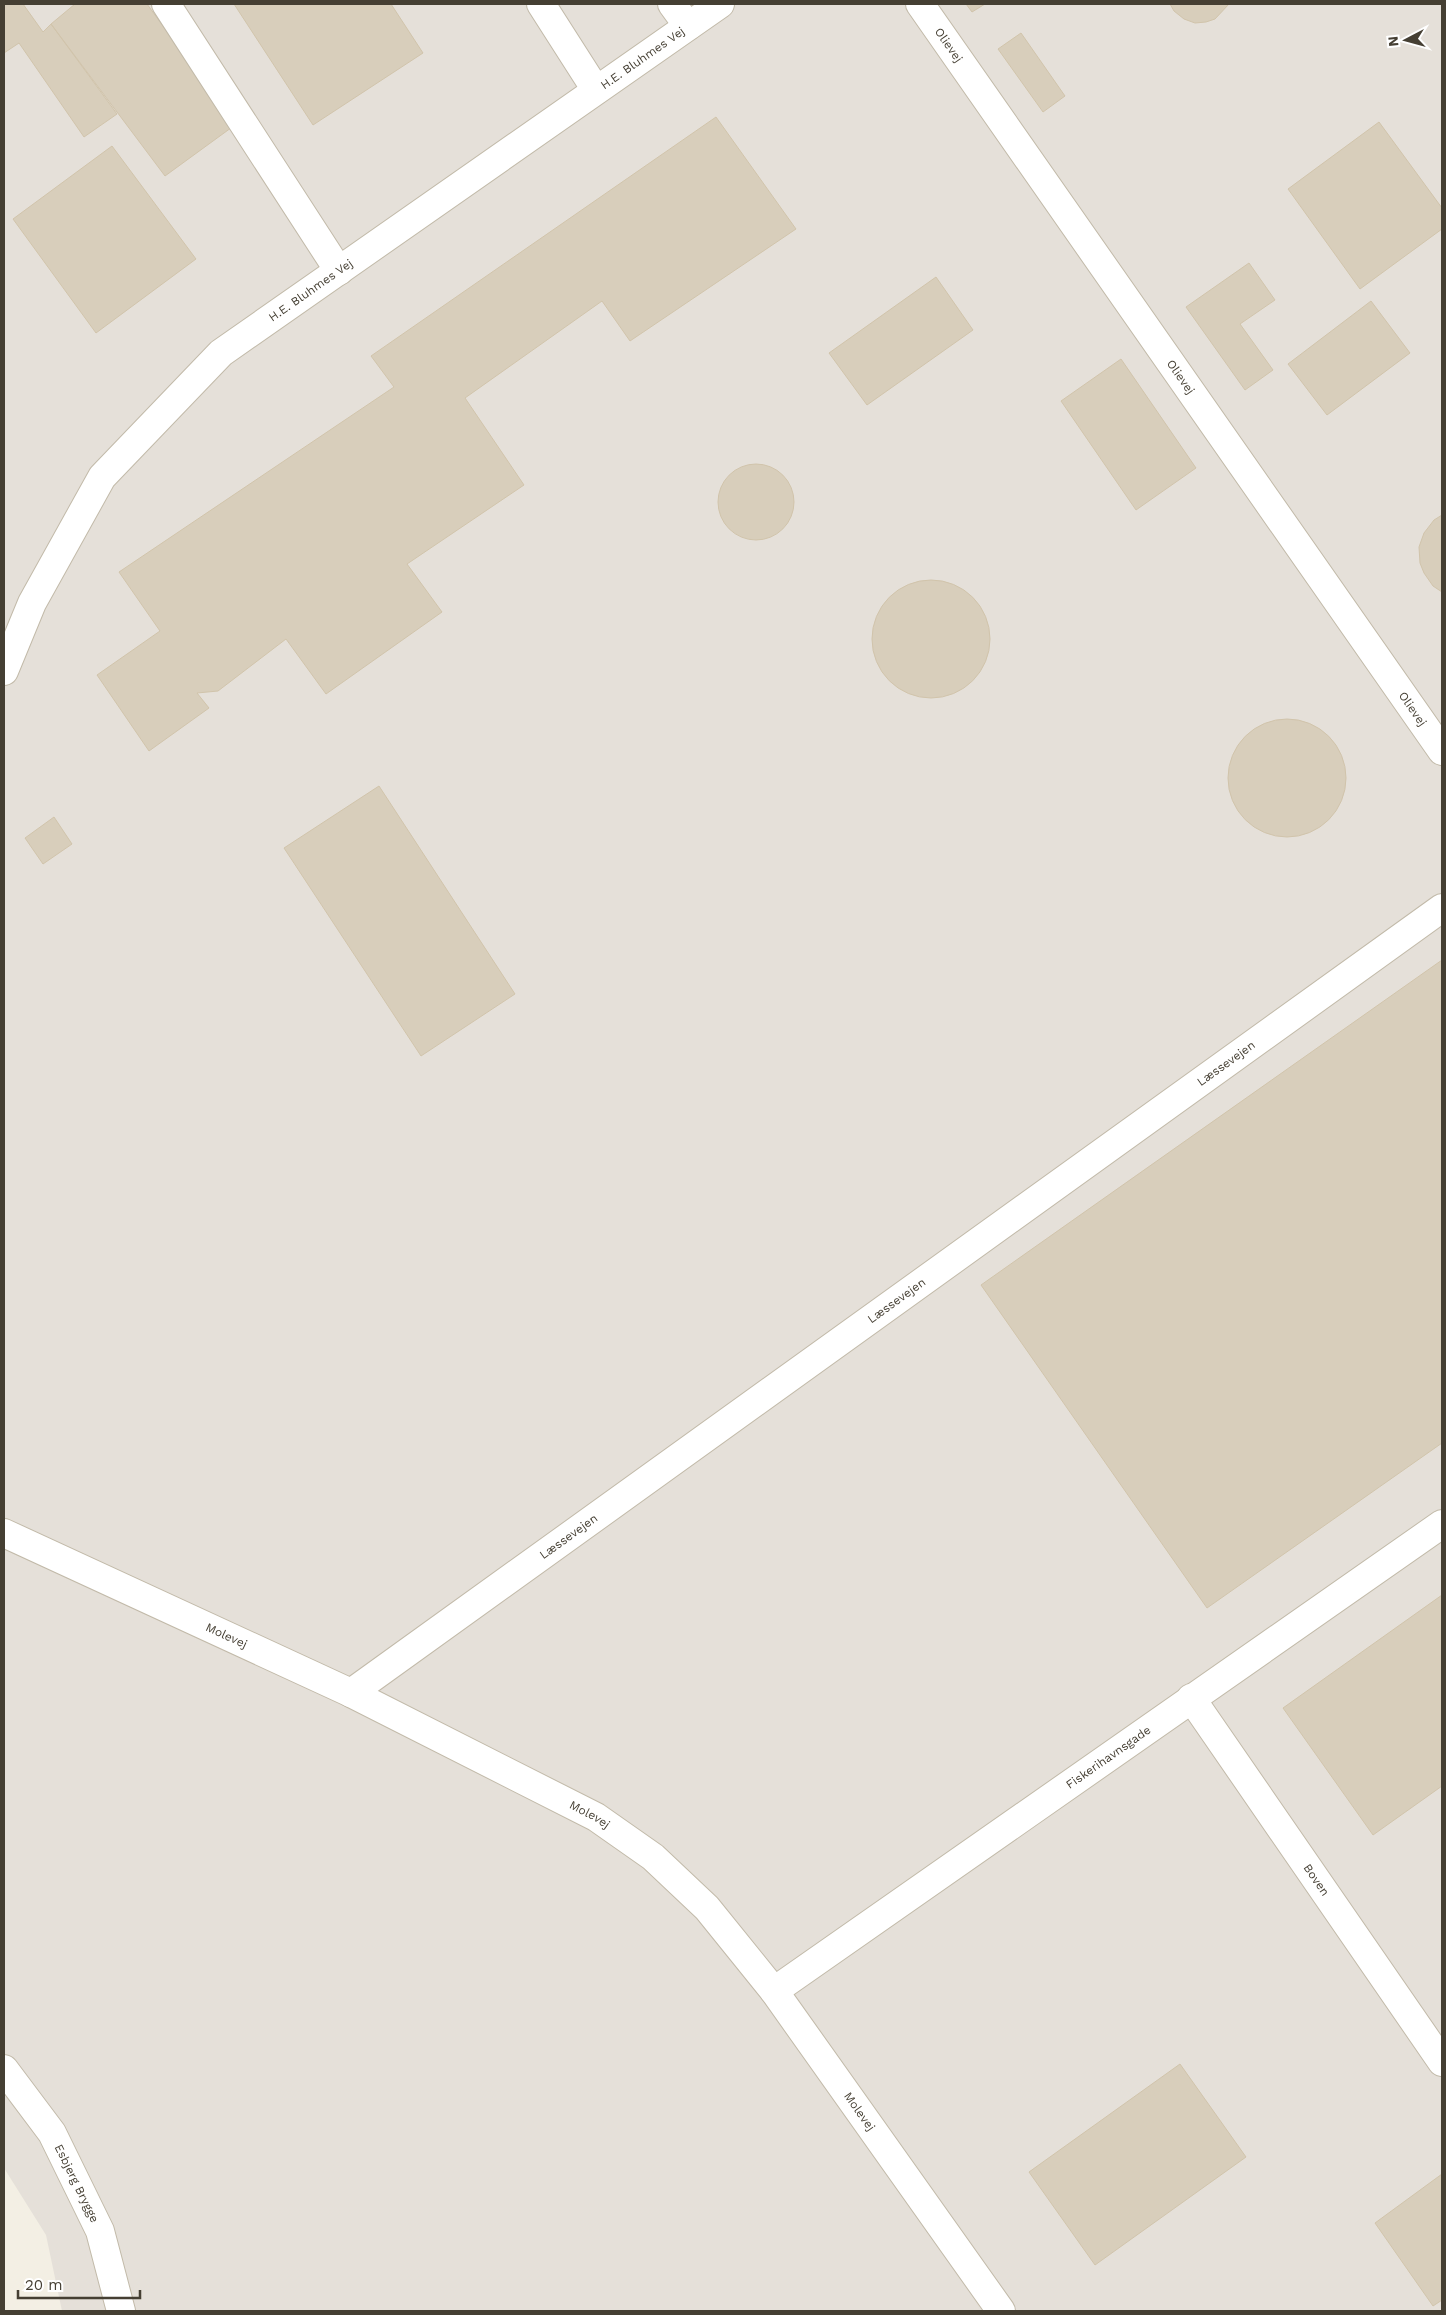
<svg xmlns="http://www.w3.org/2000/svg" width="1446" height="2315" font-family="'Work Sans',sans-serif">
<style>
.industrial{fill:#e5e0d9}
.building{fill:#d8cebb;stroke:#d1c4ab}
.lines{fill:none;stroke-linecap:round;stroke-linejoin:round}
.minor-casing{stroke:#c2baa9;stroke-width:30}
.minor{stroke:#fff;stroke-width:28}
.labels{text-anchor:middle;stroke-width:4;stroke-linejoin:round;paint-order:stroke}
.street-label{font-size:12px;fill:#453f33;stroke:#fff}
</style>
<rect width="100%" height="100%" fill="#f3efe4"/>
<path class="industrial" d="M4,4H1442V2311H62L46,2235L4,2168Z"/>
<path class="building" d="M4,4H23L43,32L51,24L117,114L84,137L19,43L4,53Z
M75,4H147L235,125L165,176L51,24Z
M234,4H391L423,53L313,125Z
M966,4H985L972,12Z
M1170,4H1229L1215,19L1206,22L1195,23L1184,19L1174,11Z
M1021,33L1065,96L1043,112L998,49Z
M716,117L796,229L630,341L602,301L465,398L524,485L407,564L442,612L326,694L286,639L218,691L197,693L209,708L149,751L97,675L160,631L119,572L394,387L371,356Z
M1379,122L1442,208V229L1360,289L1288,189Z
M112,146L196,259L96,333L13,219Z
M1249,263L1275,300L1240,324L1273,370L1245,390L1186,307Z
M936,277L973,330L867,405L829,353Z
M1371,301L1410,353L1327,415L1288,364Z
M1121,359L1196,468L1136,510L1061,401Z
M718 502a38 38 0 1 1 76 0a38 38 0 1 1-76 0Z
M1442,515V592L1433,586L1424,573L1420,563L1419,547L1424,533L1434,520Z
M872 639a59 59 0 1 1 118 0a59 59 0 1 1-118 0Z
M1228 778a59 59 0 1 1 118 0a59 59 0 1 1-118 0Z
M379,786L515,994L421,1056L284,848Z
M54,817L72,844L43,864L25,838Z
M1442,960V1443L1207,1608L981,1285Z
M1442,1595V1786L1373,1835L1283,1708Z
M1180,2064L1246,2157L1095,2265L1029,2172Z
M1442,2174V2300L1433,2306L1375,2223Z"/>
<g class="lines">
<defs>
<g id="minor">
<path d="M166,4L339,271"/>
<path d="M541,4L596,90"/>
<path d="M672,4L688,26"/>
<path id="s1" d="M920,4L1442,751"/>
<path id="s2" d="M4,671L32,603L102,477L221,353L720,4"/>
<path id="s3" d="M4,1533L351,1693L596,1817L653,1857L707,1908L774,1991L1001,2311"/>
<path id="s4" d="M351,1693L1442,908"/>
<path id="s5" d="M1191,1698L1442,2062"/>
<path id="s6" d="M774,1991L1442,1524"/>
<path id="s7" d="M4,2069L52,2133L100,2231L121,2311"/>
</g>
</defs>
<use href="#minor" class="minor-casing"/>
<use href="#minor" class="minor"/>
</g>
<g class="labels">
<g class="street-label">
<text dy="4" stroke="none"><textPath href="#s1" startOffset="50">Olievej</textPath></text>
<text dy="4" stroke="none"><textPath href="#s2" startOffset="904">H.E. Bluhmes Vej</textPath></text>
<text dy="4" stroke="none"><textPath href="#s2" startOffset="499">H.E. Bluhmes Vej</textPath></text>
<text dy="4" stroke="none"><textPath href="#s1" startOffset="455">Olievej</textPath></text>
<text dy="4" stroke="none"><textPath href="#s1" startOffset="860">Olievej</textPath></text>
<text dy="4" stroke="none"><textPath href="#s4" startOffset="1078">Læssevejen</textPath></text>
<text dy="4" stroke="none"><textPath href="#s4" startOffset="672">Læssevejen</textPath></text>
<text dy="4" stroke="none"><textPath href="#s4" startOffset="268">Læssevejen</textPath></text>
<text dy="4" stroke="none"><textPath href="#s3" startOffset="245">Molevej</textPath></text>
<text dy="4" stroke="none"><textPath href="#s6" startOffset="408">Fiskerihavnsgade</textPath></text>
<text dy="4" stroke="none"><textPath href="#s3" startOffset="650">Molevej</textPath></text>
<text dy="4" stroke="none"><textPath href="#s5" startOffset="221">Boven</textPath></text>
<text dy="4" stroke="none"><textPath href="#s3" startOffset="1055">Molevej</textPath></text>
<text dy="4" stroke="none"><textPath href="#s7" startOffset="136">Esbjerg Brygge</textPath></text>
</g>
</g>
<rect width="1446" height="2315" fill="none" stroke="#453f33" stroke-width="10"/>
<g transform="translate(1406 40) rotate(264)" stroke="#ffffff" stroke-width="4" paint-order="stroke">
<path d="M0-4L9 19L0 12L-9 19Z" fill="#453f33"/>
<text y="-8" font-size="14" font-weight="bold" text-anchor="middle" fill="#453f33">N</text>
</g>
<path d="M18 2290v8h122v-8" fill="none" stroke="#453f33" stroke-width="2.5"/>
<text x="25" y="2290" font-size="15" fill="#453f33" stroke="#ffffff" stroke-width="4" paint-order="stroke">20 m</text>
</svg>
